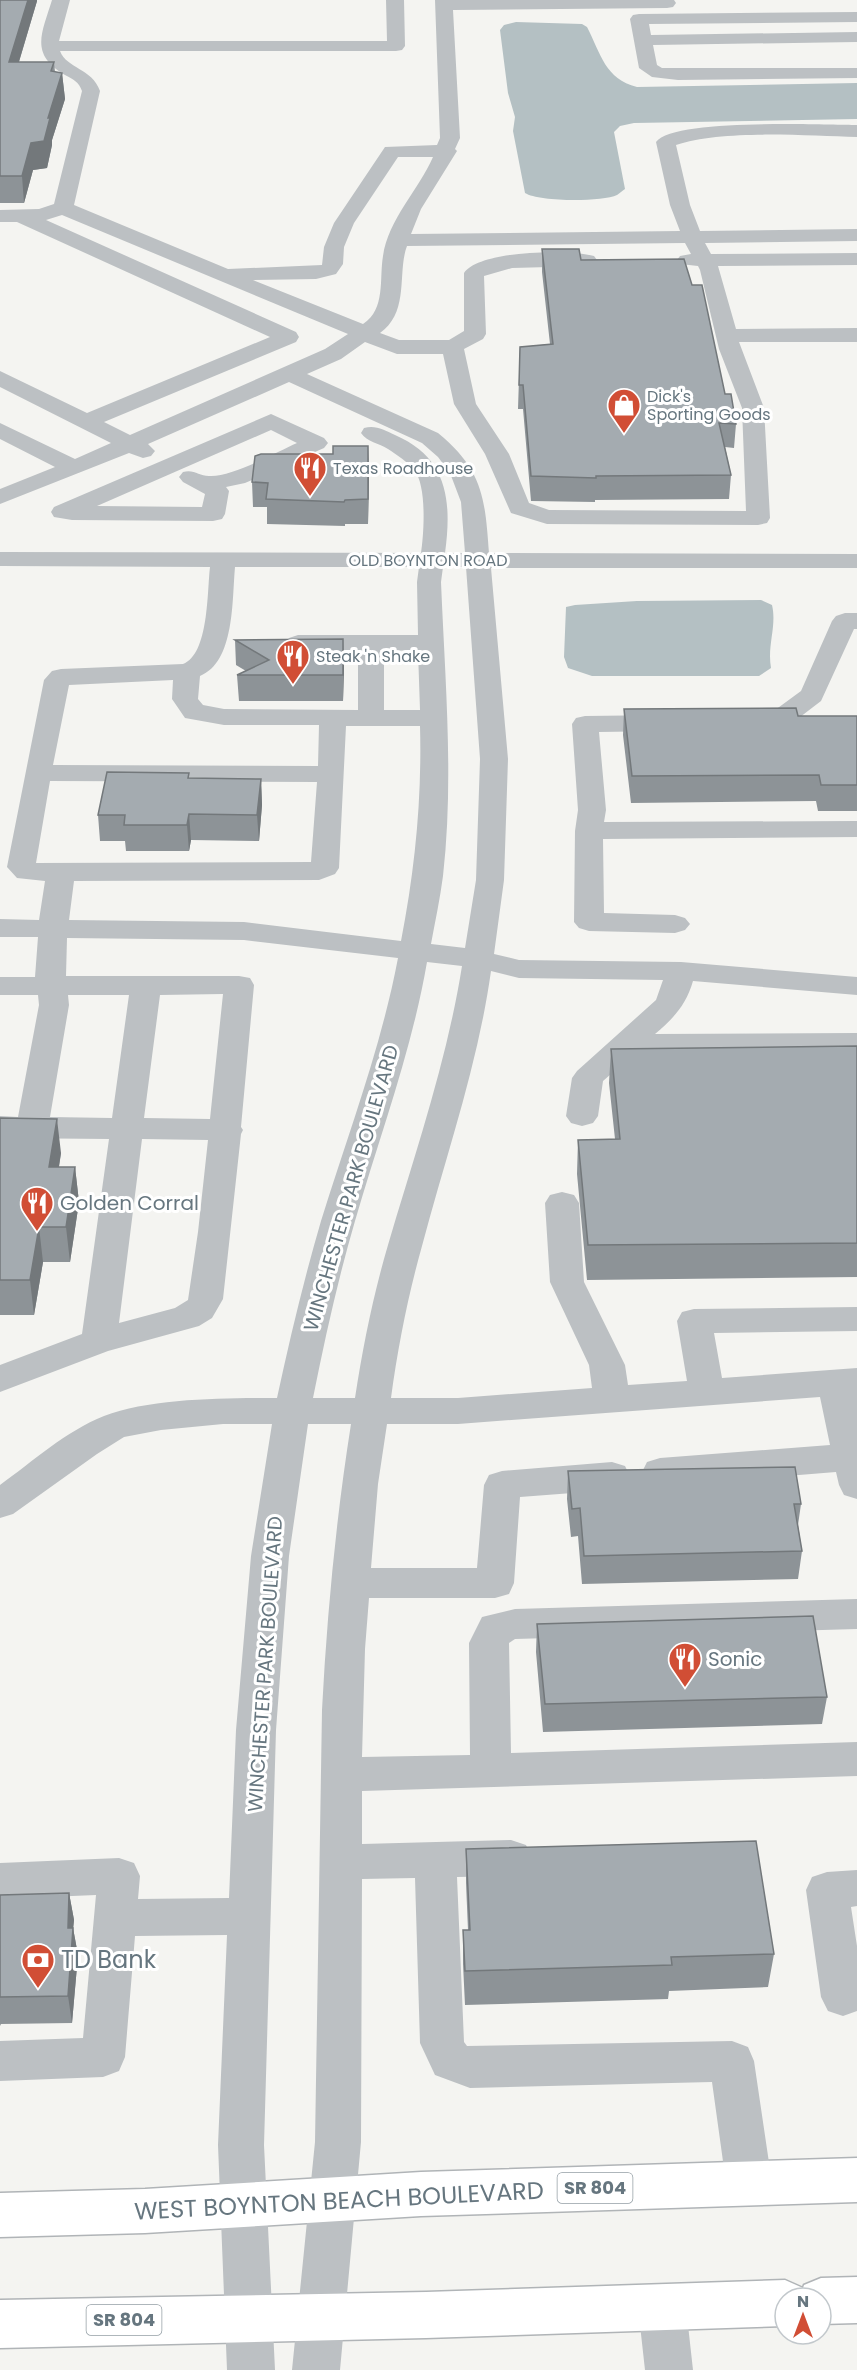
<svg xmlns="http://www.w3.org/2000/svg" width="857" height="2370" font-family="Poppins,sans-serif">
<style>
.water{fill:#b4c0c3}
.lines{fill:none;stroke-linecap:round;stroke-linejoin:round}
.major-casing{stroke:#b0b4b7;stroke-width:3}
.minor{fill:#bcc0c3;fill-rule:evenodd}
.major{fill:#fff;fill-rule:evenodd}
.wall{fill:#8d9397}
.shaded-wall{fill:#73787b}
.building{fill:#a4abb0;stroke:#73787b;stroke-width:1.5}
.labels{text-anchor:middle;stroke-width:6;stroke-linejoin:round;paint-order:stroke}
.far-poi-label{font-size:16px;fill:#66767f;stroke:#fff;text-anchor:start}
.far-street-label{font-size:16px;fill:#66767f;stroke:#fff}
.shield{fill:#fff;stroke:#949fa5;stroke-width:1.5}
.shield-label{font-size:18px;font-weight:bold;fill:#66767f}
.street-label{font-size:20px;fill:#66767f;stroke:#fff}
.poi-label{font-size:20px;fill:#66767f;stroke:#fff;text-anchor:start}
.near-poi-label{font-size:24px;fill:#66767f;stroke:#fff;text-anchor:start}
.near-street-label{font-size:24px;fill:#66767f;stroke:#fff}
</style>
<rect width="100%" height="100%" fill="#f4f4f1"/>
<path class="water" d="M516,22L582,24L587,27C601,54 605,79 637,87L857,83V119L634,123L620,126L614,132L625,189C622,191 620,193 617,195C602,202 539,202 525,193L513,131L515,117L508,93L500,30L504,25Z
M761,600L772,605C777,626 767,645 771,668L759,676H592L568,668L564,657L566,607L575,605L637,601Z"/>
<g class="lines">
<defs>
<path id="major" d="M857,2158V2202L421,2216L145,2233L0,2237V2193L145,2189L421,2172Z
M857,2277V2323L821,2324V2298H785V2326L426,2338L0,2348V2300L426,2292L785,2280L803,2288L804,2285L821,2278Z"/>
</defs>
<use href="#major" class="major-casing"/>
<path class="minor" d="M52,0H70L59,41H387L386,0H404L405,46L402,50L396,51H60C67,69 92,68 100,91L74,205L228,269L322,265L324,247L334,223L385,147L437,145L440,138L435,0H674L676,3L673,7L667,8L453,10L460,138L455,149L457,151L421,209L411,234L680,231L670,205L656,142C673,118 825,125 857,125V137C808,136 721,129 676,145L690,205L700,231L857,229V241L705,243L711,254L857,253V265L718,266L736,329L857,328V342H739L764,408L770,518L767,523L758,525L547,524L511,513L485,454L454,404L443,354H397L365,342L341,359L307,374L438,433C483,470 485,498 489,553L857,554V568H491L508,759L504,880L494,954L519,960L681,962L857,977V995L693,981C686,1005 674,1018 655,1034L857,1033V1053L634,1054L603,1081L598,1116L593,1123L582,1126L571,1123L566,1116L572,1078L577,1071L656,1000L663,980L519,978L491,971C478,1065 446,1155 422,1246C408,1296 398,1346 391,1398H458L592,1388L589,1365L550,1282L545,1203L550,1195L562,1192L574,1195L579,1203L584,1282L625,1365L628,1385L687,1381L677,1321L682,1312L694,1309L857,1307V1331L714,1333L722,1378L857,1368V1499L844,1495L839,1485L836,1472L660,1486L647,1482L642,1472L647,1462L660,1458L830,1445L820,1397L458,1424H387L378,1484L371,1568H477L484,1485L489,1475L502,1471L612,1462L625,1466L630,1476L625,1486L612,1490L520,1497L514,1583L509,1594L495,1598H369L365,1649L362,1757L470,1755L469,1643L482,1617L515,1609L857,1599V1629L515,1639L509,1643L511,1753L857,1742V1776L362,1791V1844L511,1840L526,1845L532,1858L526,1871L511,1876L457,1877L464,2042L467,2046L732,2041L748,2047L754,2061L772,2183L765,2198L749,2205L733,2198L726,2183L712,2082L470,2088L435,2075L420,2043L415,1878L362,1879L361,2142L340,2370H292L315,2142L322,1710C327,1614 336,1519 351,1424H308L289,1556L276,1730L264,2145L275,2370H227L218,2145L227,1935L135,1936L125,2057L119,2071L103,2077L0,2081V2041L83,2038L96,1895L0,1899V1863L119,1858L134,1863L140,1876L138,1899L229,1898L236,1730L251,1556L272,1424H223L161,1430L124,1437L97,1454L13,1514L0,1518V1485C32,1462 66,1431 104,1416C151,1398 226,1398 277,1398C290,1338 304,1279 321,1221C348,1134 381,1048 398,958L244,940L67,938L66,976H239L250,978L254,985L241,1127L243,1130L241,1134L223,1299L212,1318L199,1326L108,1351L0,1392V1365L82,1334L109,1139L0,1138V1116L18,1117L39,1005L38,995H0V977H35L38,937H0V919L39,920L45,881L17,878L7,867L44,680L52,671L61,669L183,664C209,654 207,592 210,567L0,566V552L421,553C424,533 427,485 414,470C408,462 397,455 388,449C379,443 367,442 361,433L364,428C376,425 384,430 395,435C448,458 452,501 445,553H465L461,502L450,473L438,457L422,443L289,382L148,444L155,451L151,456L143,458L129,453L0,504V489L55,467L0,439V423L75,459L111,443L0,387V371L87,413L270,337L17,222H0V210L39,209L54,204L82,91C79,82 73,79 65,75C29,54 42,33 52,0ZM398,157H433C419,189 388,220 383,256C379,279 386,309 363,324L253,280L316,279L336,274L343,264L344,247L354,223ZM62,215L348,334L325,349L130,435L104,422L296,342L299,337L296,332L46,220ZM685,243L691,254L680,256L677,260L680,264L698,266L700,270L719,349L742,408L746,511L549,510L529,503L509,454L476,404L464,349L483,339L486,334L484,276L512,268L587,266L594,264L597,260L594,256C569,249 479,250 464,273V331L449,340H399L380,333C410,312 397,272 407,246ZM235,567H419L417,582L418,635H298L289,638L285,643L289,648L298,651L355,650L358,658V710L224,709L203,705L198,699L200,676C235,662 232,600 235,567ZM443,567H466L480,759L476,880L465,948L431,944C435,922 440,899 443,876C454,779 445,680 441,582ZM380,650L418,651L420,710H384V658ZM173,680L172,699L185,718L224,725H319L318,766L53,765L69,685ZM346,726H420C422,799 415,869 401,941L244,922L69,920L74,881L319,880L335,874L339,868ZM50,781L317,782L311,862L36,863ZM427,962L462,966C447,1061 415,1153 388,1245C373,1296 363,1346 355,1398H313C325,1338 338,1279 355,1221C380,1135 412,1050 427,962ZM223,994L210,1119L144,1118L160,995ZM68,995H129L112,1118L50,1117L69,1005ZM142,1139L208,1140L198,1232L188,1300L175,1308L119,1323Z
M857,12V22L649,24L651,35L857,32V42L653,45L657,65L662,68H857V78L678,80L652,77L639,68L630,19L633,15L639,14Z
M271,414L324,438L328,443L324,448L245,483L226,487L229,491L225,514L222,519L213,521L72,520L54,517L51,512L54,507ZM271,430L297,443C277,452 230,478 209,476C199,476 194,469 183,472L179,477L183,482L205,494L202,507L97,506Z
M845,613H857V629H854L821,701L787,727L755,730L746,728L742,722L746,716L771,713L801,691L832,621L836,616Z
M667,715L676,717L680,723L676,729L667,731L599,732L606,810L604,822L857,821V837L603,839L604,913L675,915L685,918L690,924L685,930L675,933L589,931L579,928L574,922L575,831L578,810L572,724L576,718L585,716Z
M857,1870V1906L851,1907L857,1946V2011L843,2016L828,2011L821,1997L806,1890L812,1877L827,1872Z
M662,2284L679,2291L686,2307L693,2370H645L638,2307L645,2291Z"/>
<use href="#major" class="major"/>
</g>
<path class="wall" d="M0,0L37,1L19,62H54L55,72L62,73L65,99L52,140V145L47,168L33,170L24,203H0Z
M542,249L581,260L692,285L725,394L736,424L734,448L725,447L731,475L729,499L595,500V502L531,501L523,409H518L520,347L550,344L542,272Z
M369,470L368,524H345V526L267,524V507H253L252,482Z
M235,640L344,665L343,701H239L237,675L246,671L236,665Z
M624,709L798,716H857V811H818L816,801L631,803L623,735Z
M189,773V778L261,779L262,805L259,841L191,840L189,851H126L125,841H100L98,815Z
M857,1046V1277L587,1280L577,1174L578,1140L615,1139L609,1083L611,1049Z
M0,1118L61,1153L59,1167H75L79,1202L70,1262H43L34,1315H0Z
M568,1471L801,1504L798,1525L802,1551L798,1579L582,1584L578,1536L571,1537L567,1499Z
M537,1624L827,1697L822,1724L543,1732L536,1652Z
M466,1849L774,1954L768,1987L669,1991L668,1999L465,2005L463,1964V1930H468L466,1883Z
M69,1893L74,1920L73,1928L78,1955L72,2023L1,2024L0,2026V1895Z"/>
<path class="shaded-wall" d="M28,0H37V1L11,88L9,62Z
M62,73L65,99L52,140V145L47,168L33,170L24,203L22,176L31,143L48,118Z
M368,446L369,470L368,524Z
M343,639L344,665L343,701Z
M261,779L262,805L259,841L257,815Z
M189,814L191,840L189,851L187,825Z
M57,1119L61,1153L53,1202L49,1167Z
M75,1167L79,1202L70,1262L66,1227Z
M39,1227L43,1262L34,1315L30,1280Z
M69,1893L74,1920L72,1941L73,1928L78,1955L72,2023L68,1996V1928Z"/>
<path class="building" d="M0,0H28L9,62H54L51,71L62,73L48,118H50L44,141L31,143L22,176H0Z
M542,249H579L581,260L684,259L692,285H702L725,394H731L736,424L719,423L731,475L596,476V478L531,476L523,385H519L520,347L553,344Z
M333,446H368V499L345,500L344,502L266,499L268,483L252,482L255,456L261,454H333Z
M343,639V675H237L269,660L235,640Z
M796,708L798,716H857V785H821L819,775L632,776L624,709Z
M107,772L189,773L188,778L261,779L257,815L189,814L187,825H124L125,815H98Z
M857,1046V1243L588,1245L578,1140L620,1139L611,1049Z
M0,1118L57,1119L49,1167H75L66,1227H39L30,1280H0Z
M795,1467L801,1504H794L802,1551L584,1556L580,1508L572,1509L568,1471Z
M813,1616L827,1697L545,1704L537,1624Z
M756,1841L774,1954L671,1957L672,1965L465,1971L463,1930H470L466,1849Z
M69,1893L68,1928H73L68,1996L0,1997V1895Z"/>
<defs>
<symbol id="shop-pin" viewBox="-11 -11 22 30"><path d="M0 17L-7.5 6A9.5 9.5 0 1 1 7.5 6Z" fill="#d14e35" stroke="#fff"/><path d="M-5-2.5h2.3a2.7 3.5 0 0 1 5.4 0H5L5.5 6h-11ZM-1.5-2.5h3a1.5 2.3 0 0 0-3 0Z" fill="#fff"/></symbol>
<symbol id="restaurant-pin" viewBox="-11 -11 22 30"><path d="M0 17L-7.5 6A9.5 9.5 0 1 1 7.5 6Z" fill="#d14e35" stroke="#fff"/><path d="M-5-6h1v4h1v-4h1v4h1v-4h1v5L-1.5 .5V6h-2V.5L-5-1ZM5-6V6H3V1.5H1.5Q1.5-4 5-6Z" fill="#fff"/></symbol>
<symbol id="bank-pin" viewBox="-11 -11 22 30"><path d="M0 17L-7.5 6A9.5 9.5 0 1 1 7.5 6Z" fill="#d14e35" stroke="#fff"/><path d="M-6-4H6V4H-6ZM0-2.3a2.3 2.3 0 1 0 0 4.6a2.3 2.3 0 1 0 0-4.6Z" fill="#fff"/></symbol>
</defs>
<g fill-rule="evenodd">
<use href="#shop-pin" x="605" y="386" width="38" height="52"/>
<use href="#restaurant-pin" x="291" y="449" width="38" height="52"/>
<use href="#restaurant-pin" x="274" y="637" width="38" height="52"/>
<use href="#restaurant-pin" x="18" y="1184" width="38" height="52"/>
<use href="#restaurant-pin" x="666" y="1640" width="38" height="52"/>
<use href="#bank-pin" x="19" y="1941" width="38" height="52"/>
</g>
<g class="labels">
<g class="far-poi-label">
<text x="647" y="402">Dick's<tspan x="647" dy="18">Sporting Goods</tspan></text>
<text x="333" y="474">Texas Roadhouse</text>
<text x="316" y="662">Steak 'n Shake</text>
</g>
<g class="far-street-label">
<text x="428" y="566">OLD BOYNTON ROAD</text>
</g>
<g class="shield">
<rect x="557.5" y="2173" width="75" height="30" rx="4.5"/>
<rect x="86.5" y="2305" width="75" height="30" rx="4.5"/>
</g>
<g class="shield-label">
<text x="595" y="2194">SR 804</text>
<text x="124" y="2326">SR 804</text>
</g>
<g class="street-label">
<text transform="translate(351 1188) rotate(-74)" y="7">WINCHESTER PARK BOULEVARD</text>
<text transform="translate(265 1664) rotate(-86)" y="7">WINCHESTER PARK BOULEVARD</text>
</g>
<g class="poi-label">
<text x="60" y="1210">Golden Corral</text>
<text x="708" y="1666">Sonic</text>
</g>
<g class="near-poi-label">
<text x="61" y="1968">TD Bank</text>
</g>
<g class="near-street-label">
<text transform="translate(339 2201) rotate(-3)" y="8">WEST BOYNTON BEACH BOULEVARD</text>
</g>
</g>
<g transform="translate(803 2316)"><circle r="28" fill="#ffffff" stroke="#c2c8cc" stroke-width="1.5"/>
<path d="M0-4.5L10 22L0 15L-10 22Z" fill="#d14e35"/>
<text y="-9" font-size="16" font-weight="bold" text-anchor="middle" fill="#66767f">N</text>
</g>
</svg>
